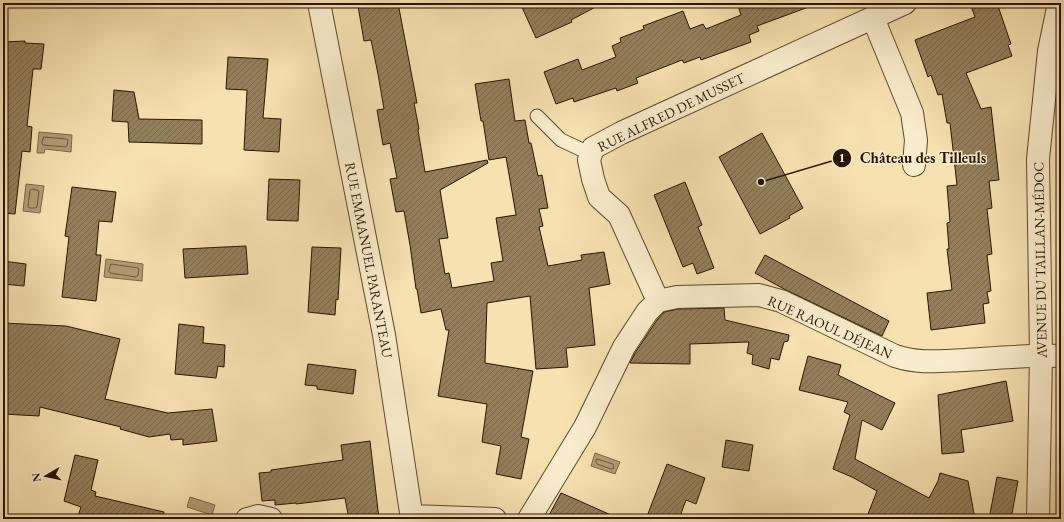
<svg xmlns="http://www.w3.org/2000/svg" width="1064" height="522" font-family="'EB Garamond',serif">
<style>
.water{fill:#b09c74;stroke:#7a6646}
.lines{fill:none;stroke-linecap:round;stroke-linejoin:round}
.shore{stroke:#6c583a;stroke-width:1}
.building{fill:url(#building-hatch);stroke:#281500}
.service-casing{stroke:#5c482c;stroke-width:15}
.minor-casing{stroke:#5c482c;stroke-width:24}
.tertiary-casing{stroke:#5c482c;stroke-width:24}
.service{stroke:#f9eccc;stroke-width:13}
.minor{stroke:#f9eccc;stroke-width:22}
.tertiary{stroke:#f9eccc;stroke-width:22}
.labels{text-anchor:middle;stroke-width:3;stroke-linejoin:round;paint-order:stroke}
.street-label{font-size:14px;fill:#281500;stroke:#f9eccc}
.leader{fill:none;stroke:#281500;stroke-width:1.5}
.callout-dot{fill:#281500;stroke:#f9eccc;stroke-width:1.5}
.mark-label{font-size:12px;text-anchor:middle;font-weight:bold;fill:#fff}
.callout-label{font-size:15px;text-anchor:middle;font-weight:bold;fill:#281500;stroke:#f9eccc;stroke-width:3;stroke-linejoin:round;paint-order:stroke}
</style>
<defs>
<pattern id="building-hatch" width="6" height="6" patternUnits="userSpaceOnUse"><rect width="6" height="6" fill="#937f5c"/><path d="M-1 1l2-2M0 6l6-6M5 7l2-2" fill="none" stroke="#78674a"/></pattern>
</defs>
<rect width="100%" height="100%" fill="#f6e1b0"/>
<filter id="stains"><feTurbulence type="fractalNoise" baseFrequency=".005" numOctaves="4"/><feColorMatrix values="0 0 0 0 .2 0 0 0 0 .09 0 0 0 0 .02 0 0 0 .5 -.17"/></filter>
<radialGradient id="worn" r=".72"><stop offset=".6" stop-color="#630" stop-opacity="0"/><stop offset="1" stop-color="#630" stop-opacity=".3"/></radialGradient>
<path class="water" d="M39,132L72,135L71,152L45,149L44,153H37Z
M26,184L44,186L40,213L23,211Z
M106,259L143,264L142,281L104,277Z
M595,453L620,462L615,474L591,466Z
M190,497L215,505L212,515L187,507Z"/>
<g class="lines">
<path class="shore" d="M44,137L66,139L68,140L67,146L65,147L43,145L42,143Z
M32,189L37,190L39,191L37,207L35,208H29L28,206L30,191Z
M111,264L138,268L139,269L138,275L136,277L110,273L109,271Z
M597,459L613,464L614,468L611,469L597,464L596,462Z"/>
</g>
<path class="building" d="M371,3H398L417,103H414L419,129L418,130L425,172L487,160L488,163L440,190L448,238L439,239L445,274L449,273L452,288L494,281L491,263L503,261L496,218L516,215L506,157L489,160L483,121H481L475,84L509,79L515,121L525,120L529,143H531L538,176L542,175L548,208L539,209L543,226L539,227L548,266L582,260L581,255L604,252L610,284L589,288L595,345L566,348L568,367L536,369L530,296L487,303L485,363L533,371L521,437L529,439L521,479L496,474L501,446L482,442L487,404L438,396L449,330H446L441,309L421,313L417,289H416L410,245L404,211L396,212L390,179L397,178L390,143L383,145L377,110L384,109L378,74L371,40L364,41L358,6Z
M520,3H603L571,20L572,22L536,38Z
M737,3H814V5L757,26L759,31L749,35L751,42L701,60L700,57L684,63L682,60L636,78L638,83L617,91L616,88L574,102L573,98L556,104L544,72L578,59L582,70L616,57L612,46L621,42L620,38L644,29L643,26L683,11L690,29L703,24L706,29L741,15Z
M970,3H997L1011,44L1008,45L1012,56L966,73L981,109L991,107L999,180L989,181L992,208L987,209L992,254L987,255L991,291L987,292L989,303L983,304L985,323L931,330L927,293L952,290L947,249H949L947,223L950,222L947,186L957,185L950,123H947L942,94L938,95L931,75L928,77L915,40L975,17Z
M25,41V43L44,44L41,69H33L27,126L32,127L30,152L22,151L15,214L3,213V42Z
M228,57L268,59L263,118L281,119L279,152L244,150L247,90L226,89Z
M114,90L134,92L139,119L202,120V144L129,142L128,122L112,121Z
M762,133L803,208L789,216L790,218L760,234L719,157Z
M269,179L300,180L298,221L267,220Z
M685,182L702,225L698,227L714,268L697,274L693,263L683,267L654,195Z
M72,187L116,192L112,222L99,221L96,255H101L96,301L62,297L69,237L65,236Z
M246,246L248,274L185,278L183,249Z
M312,247L341,248L338,300L336,299L335,315L308,312Z
M765,255L889,321L882,336L784,289L755,273Z
M3,261L26,264L24,286L3,284Z
M724,308L725,320L789,335L788,341L784,342L779,360L771,358L769,369L752,364L753,355L747,353L749,342L690,344V364L630,363L635,353L657,320L664,312L678,309Z
M3,323L66,326L120,339L105,399L168,413L212,409L217,441L183,445V439L171,440L170,434L149,437L120,429L121,427L40,407L39,416L3,414Z
M179,324L204,327L203,343L225,345L224,367L218,366L216,378L175,374Z
M808,356L841,365L838,375L895,403L882,430L862,420L855,459L929,498L938,481L940,473L968,481L975,519H866L877,491L852,477L833,469L850,415L844,412L848,402L799,390Z
M308,364L356,370L353,394L317,389V386L305,385Z
M1006,381L1013,421L961,430L964,452L942,454L938,395Z
M726,440L753,445L749,471L722,467Z
M370,441L379,519H349L345,498L296,504V503L275,505V500L262,501L259,473L271,472V470L343,460L341,445Z
M75,455L98,460L91,490L96,492L95,496L164,512L163,519H77L81,507L64,501Z
M667,464L705,478L696,504L686,500L679,519H646Z
M997,477L1018,481L1011,519H989Z
M561,493L575,499L620,519H547Z"/>
<g class="lines">
<defs>
<path id="service" d="M537,116L561,140L591,154"/>
<path id="minor" d="M319,3L384,335L412,519
M873,18L912,113L916,140L914,165
M658,301L619,215L599,197L593,179L589,160L593,148L621,133L905,3
M412,516L495,519
M247,519L258,516L271,519
M529,519L585,427L624,347L647,312L658,301L677,297L759,295L781,301L895,356C920,364 939,361 965,360C997,358 1029,355 1061,356"/>
<path id="tertiary" d="M1038,519L1041,355L1038,159L1049,51L1059,3"/>
</defs>
<use href="#service" class="service-casing"/>
<use href="#minor" class="minor-casing"/>
<use href="#tertiary" class="tertiary-casing"/>
<use href="#service" class="service"/>
<use href="#minor" class="minor"/>
<use href="#tertiary" class="tertiary"/>
</g>
<g class="labels">
<g class="street-label">
<text transform="translate(671 112) rotate(-26)" y="5">RUE ALFRED DE MUSSET</text>
<text transform="translate(369 260) rotate(79)" y="5">RUE EMMANUEL PARANTEAU</text>
<text transform="translate(1040 260) rotate(-91)" y="5">AVENUE DU TAILLAN-MÉDOC</text>
<text transform="translate(830 327) rotate(24)" y="5">RUE RAOUL DÉJEAN</text>
</g>
</g>
<path class="leader" d="M761 182L842 158"/>
<g class="callout-dot">
<circle cx="761" cy="182" r="4"/>
<circle cx="842" cy="158" r="10"/>
</g>
<g class="mark-label">
<text x="842" y="162">1</text>
</g>
<g class="callout-label">
<text x="923" y="163">Château des Tilleuls</text>
</g>
<rect width="1064" height="522" fill="none" stroke="#f6e1b0" stroke-width="16"/>
<rect x="4" y="4" width="1056" height="514" fill="none" stroke="#281500" stroke-width="2"/>
<rect x="8" y="8" width="1048" height="506" fill="none" stroke="#281500"/>
<g transform="translate(46 476) rotate(261)" stroke="#f9eccc" stroke-width="3" paint-order="stroke">
<path d="M0-3L7 15L0 10L-7 15Z" fill="#281500"/>
<text y="-6" font-size="11" font-weight="bold" text-anchor="middle" fill="#281500">N</text>
</g>
<rect width="100%" height="100%" filter="url(#stains)"/>
<rect width="100%" height="100%" fill="url(#worn)"/>
</svg>
